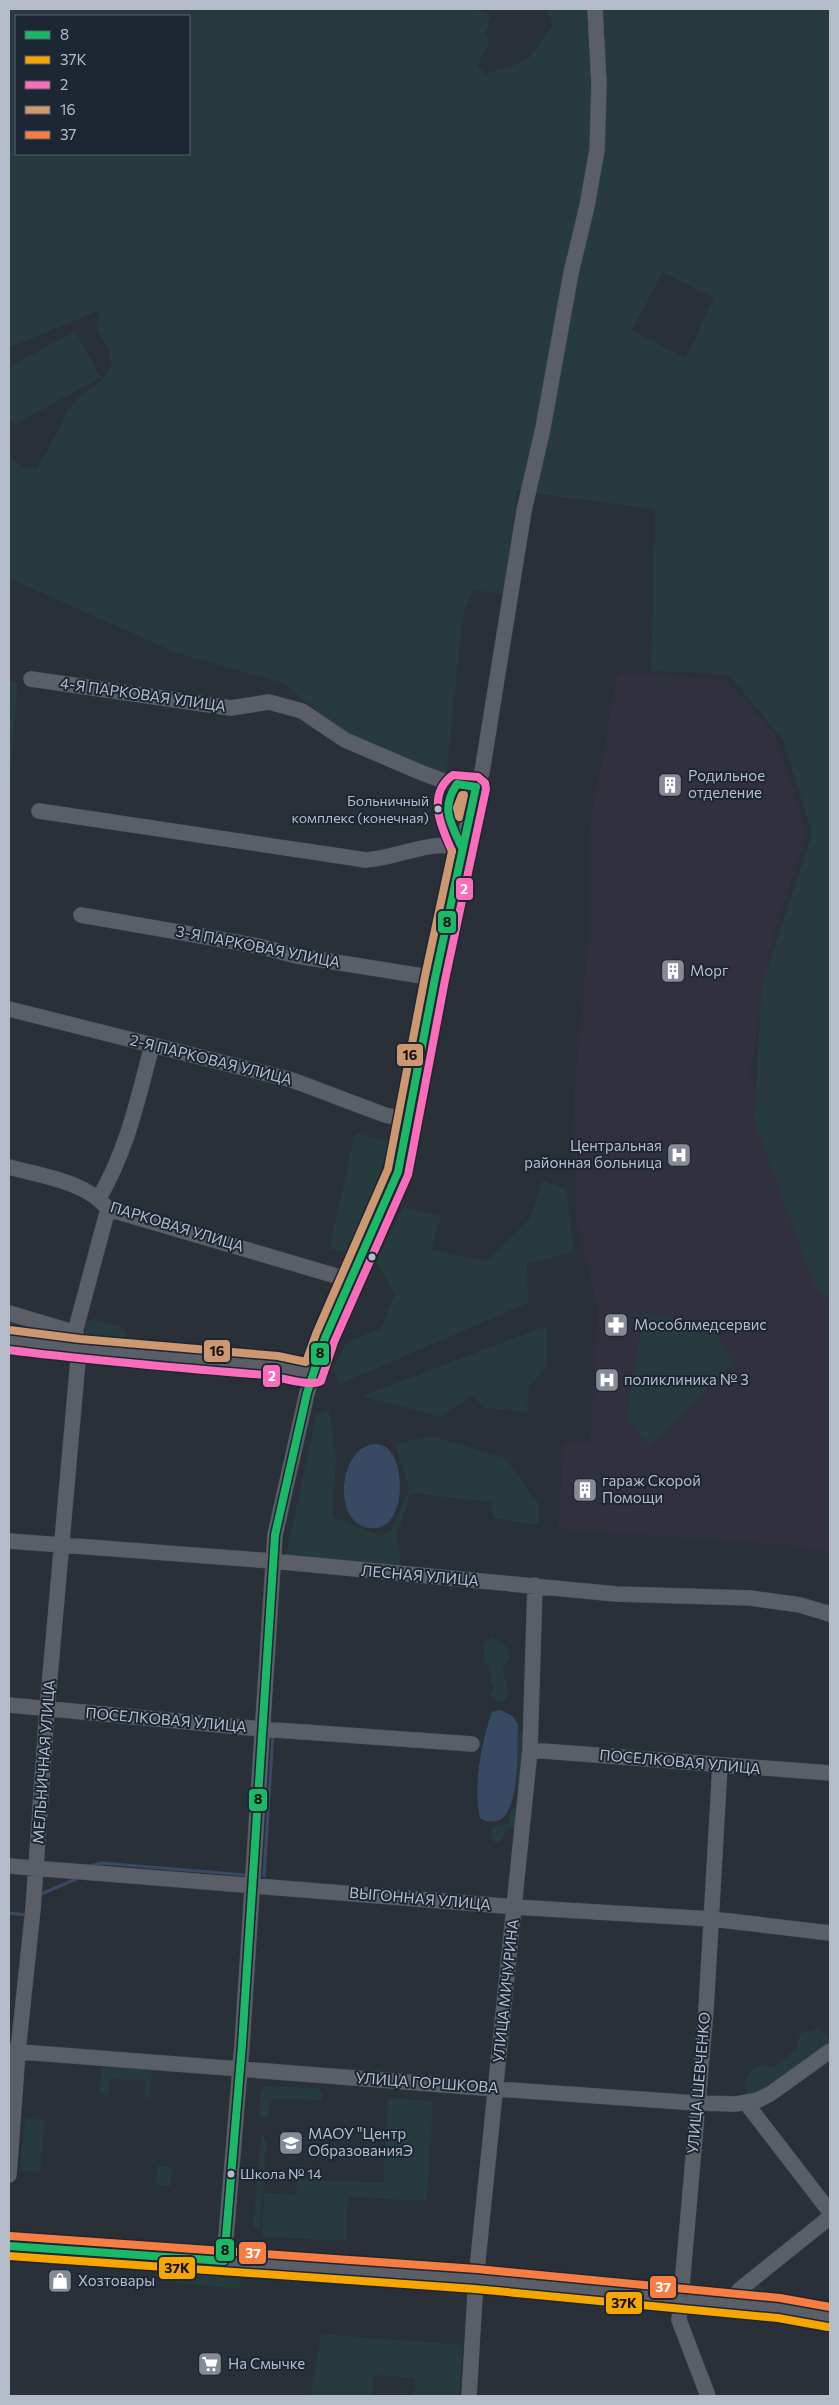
<svg xmlns="http://www.w3.org/2000/svg" width="839" height="2405" font-family="Commissioner,sans-serif">
<style>
.medical{fill:#31303e}
.green{fill:#273a3e;fill-rule:evenodd}
.water{fill:#384963}
.lines{fill:none;stroke-linecap:round;stroke-linejoin:round}
.stream{stroke:#384963;stroke-width:3}
.minor-casing{stroke:#484c53;stroke-width:16}
.minor{stroke:#5a5e66;stroke-width:15}
.bus-1-casing{stroke:#1d2633;stroke-width:11}
.bus-2-casing{stroke:#1d2633;stroke-width:11}
.bus-3-casing{stroke:#1d2633;stroke-width:11}
.bus-4-casing{stroke:#1d2633;stroke-width:11}
.bus-5-casing{stroke:#1d2633;stroke-width:11}
.bus-1{stroke:#1ab867;stroke-width:8}
.bus-2{stroke:#f7a600;stroke-width:8}
.bus-3{stroke:#fb6dba;stroke-width:8}
.bus-4{stroke:#cd976f;stroke-width:8}
.bus-5{stroke:#f77d43;stroke-width:8}
.bus-dot{fill:#b4bcc9;stroke:#1d2633;stroke-width:2}
.labels{text-anchor:middle;stroke-width:4;stroke-linejoin:round;paint-order:stroke}
.bus-label{font-size:14px;fill:#b4bcc9;stroke:#1d2633;text-anchor:end}
.street-label{font-size:15px;fill:#b4bcc9;stroke:#1d2633}
.poi-label{font-size:15px;fill:#b4bcc9;stroke:#1d2633;text-anchor:start}
.line-badge{stroke:#1d2633;stroke-width:2}
.badge-label{font-size:14px;text-anchor:middle;font-weight:bold;fill:#fff}
.pale-badge-label{font-size:14px;text-anchor:middle;font-weight:bold;fill:#111}
</style>
<rect width="100%" height="100%" fill="#2a3038"/>
<path class="medical" d="M618,673L726,679L775,734L807,832L772,941L750,1073L830,1273V1553L791,1545L558,1529L564,1443L590,1444L598,1310L576,1217L574,1094L589,934V829Z"/>
<path class="green" d="M9,9H472L491,15L485,34L490,40L477,66L486,74L515,65L529,58L552,26L547,9H830V1300L815,1287L754,1120L762,984L812,834L783,740L728,674L651,671L655,509L517,491L504,594L473,590L463,614L446,780L345,733L283,683L174,652L9,578V456L23,469L37,468L63,421L66,412L81,394L100,382L111,367L109,349L97,330L98,311L9,348ZM16,16H189V154H16ZM663,272L714,298L685,359L632,330Z
M75,331L101,377L14,425L9,415V367Z
M9,681L18,683L9,791Z
M355,1133L395,1143L352,1252L329,1249Z
M543,1180L566,1189L574,1252L527,1264L528,1303L340,1384L333,1368L347,1342L381,1328L395,1294L376,1261L403,1207L441,1216L431,1250L486,1261L529,1220Z
M643,1313L710,1324L733,1362L649,1446L627,1416Z
M9,1318L67,1334L66,1341L9,1335Z
M94,1319L122,1327L127,1334L123,1344L87,1341C83,1335 85,1326 89,1321Z
M546,1326V1367L529,1386L527,1412L486,1408L471,1395L442,1417L362,1396Z
M329,1411L336,1455L333,1517L381,1536L391,1530L409,1489L395,1444L432,1436L505,1458L539,1504L538,1525L494,1518L490,1502L420,1494L410,1495L397,1536L401,1566L286,1555L316,1415Z
M492,1637L508,1648L509,1659L502,1668L509,1693L505,1701H495L490,1694L494,1687L490,1679L489,1666L484,1662V1643Z
M519,1733L525,1735L518,1800L515,1765Z
M514,1808L518,1811L516,1827L506,1830L501,1842L496,1843L491,1839L492,1827L508,1823L511,1811Z
M818,2028L829,2036L828,2047L781,2080L752,2095L748,2094C740,2081 749,2071 760,2064L773,2067L789,2055L796,2047L800,2034Z
M101,2067L152,2070L150,2097H145V2081L110,2079L109,2095L100,2094Z
M271,2086L318,2088L323,2095L321,2100L274,2098L270,2103L269,2116L264,2119L259,2117L260,2096L264,2087Z
M388,2098L433,2101L427,2201L348,2197L346,2241L262,2237L264,2193L296,2194L297,2179L383,2183Z
M25,2118L45,2120L40,2172L20,2170Z
M261,2136L267,2139L260,2226L256,2229L253,2227Z
M157,2166L172,2167L171,2186L156,2185Z
M177,2273L241,2278L240,2289L176,2283Z
M760,2285L769,2296L830,2306V2310L777,2299L746,2298L743,2294L750,2286Z
M321,2334L463,2345L459,2396H414L415,2378L374,2375L372,2396H310Z"/>
<path class="water" d="M378,1444C381,1445 386,1446 388,1449C407,1466 405,1534 369,1528C333,1523 339,1456 367,1446C370,1444 375,1444 378,1444Z
M500,1710L513,1716L518,1725C517,1746 521,1819 495,1821C489,1822 485,1822 480,1818C473,1786 481,1743 492,1712Z"/>
<g class="lines">
<path class="stream" d="M89,1866L102,1863L246,1875
M264,1876L273,1734
M41,1894L76,1879
M9,1913L26,1915L27,1912"/>
<defs>
<path id="minor" d="M31,679L231,708L269,702L302,711L345,740L422,773L444,781L476,787
M39,811L366,860C399,858 428,839 462,848
M81,915L258,946L297,956L435,978
M9,1009L292,1080L385,1115L409,1120
M9,1167C41,1176 86,1181 108,1209L350,1280
M99,1198C128,1148 137,1101 152,1046
M9,1313L76,1333
M9,1340L79,1349L277,1366L313,1374
M71,1347L108,1209
M9,1541L272,1561L616,1594L750,1598L800,1605L830,1614
M9,1705L262,1729L472,1744
M530,1750L830,1773
M9,1866L515,1907L712,1919L830,1933
M9,2051L496,2089L696,2103L736,2104L758,2100L770,2094L830,2051
M746,2103L830,2212
M9,2175L18,2051L33,1909L47,1710L79,1349
M9,2246L476,2279L779,2308L830,2317
M224,2261L242,2045L275,1535L307,1393L325,1338L398,1172L404,1145L462,848L476,787L482,772L524,511L543,428L571,273L587,206L597,150L599,84L595,9
M736,2304L739,2290L830,2217
M469,2396L476,2279L530,1750L535,1585
M708,2396L679,2320L706,2010L720,1765"/>
</defs>
<use href="#minor" class="minor-casing"/>
<use href="#minor" class="minor"/>
<defs>
<path id="bus-1" d="M9,2246L224,2261L242,2045L275,1535L307,1393L325,1338L398,1172L435,978L476,787L457,784C440,809 451,823 462,848"/>
<path id="bus-2" d="M9,2256L475,2289L778,2318L828,2327"/>
<path id="bus-3" d="M9,1350C94,1361 179,1368 265,1375C278,1376 311,1388 321,1381L334,1342L408,1175L445,980L486,789L485,783L478,777L453,775C426,794 441,827 452,851"/>
<path id="bus-4" d="M462,795H464L459,817L457,808Z
M10,1330L80,1339L278,1356L306,1362L316,1334L388,1169L425,976L452,851"/>
<path id="bus-5" d="M10,2236L477,2269L780,2298L830,2307"/>
</defs>
<use href="#bus-1" class="bus-1-casing"/>
<use href="#bus-2" class="bus-2-casing"/>
<use href="#bus-3" class="bus-3-casing"/>
<use href="#bus-4" class="bus-4-casing"/>
<use href="#bus-5" class="bus-5-casing"/>
<use href="#bus-1" class="bus-1"/>
<use href="#bus-2" class="bus-2"/>
<use href="#bus-3" class="bus-3"/>
<use href="#bus-4" class="bus-4"/>
<use href="#bus-5" class="bus-5"/>
</g>
<defs>
<symbol id="building-square" viewBox="-11 -11 22 22"><rect x="-9" y="-9" width="18" height="18" rx="4" fill="#848b96" stroke="#1d2633"/><path d="M-4-6H4V6H1V3H-1V6H-4ZM-2.5-4.3h1.7v1.8h-1.7ZM.8-4.3h1.7v1.8H.8ZM-2.5-1h1.7V.8h-1.7ZM.8-1h1.7V.8H.8Z" fill="#fff"/></symbol>
<symbol id="hospital-square" viewBox="-11 -11 22 22"><rect x="-9" y="-9" width="18" height="18" rx="4" fill="#848b96" stroke="#1d2633"/><path d="M-5-5h3v3.5h4V-5h3V5h-3V1.5h-4V5h-3Z" fill="#fff"/></symbol>
<symbol id="pharmacy-square" viewBox="-11 -11 22 22"><rect x="-9" y="-9" width="18" height="18" rx="4" fill="#848b96" stroke="#1d2633"/><path d="M-2-6h4v4h4v4h-4v4h-4v-4h-4v-4h4Z" fill="#fff"/></symbol>
<symbol id="school-square" viewBox="-11 -11 22 22"><rect x="-9" y="-9" width="18" height="18" rx="4" fill="#848b96" stroke="#1d2633"/><path d="M0-5L7-2L0 1L-7-2ZM-4 1L0 2.5L4 1V4Q0 6-4 4Z" fill="#fff"/></symbol>
<symbol id="shop-square" viewBox="-11 -11 22 22"><rect x="-9" y="-9" width="18" height="18" rx="4" fill="#848b96" stroke="#1d2633"/><path d="M-5-2.5h2.3a2.7 3.5 0 0 1 5.4 0H5L5.5 6h-11ZM-1.5-2.5h3a1.5 2.3 0 0 0-3 0Z" fill="#fff"/></symbol>
<symbol id="supermarket-square" viewBox="-11 -11 22 22"><rect x="-9" y="-9" width="18" height="18" rx="4" fill="#848b96" stroke="#1d2633"/><path d="M-6-5.5h2.5l.6 2H6L4.5 2H-2.5L-4.4-4H-6ZM-1.5 3.2a1.3 1.3 0 1 0 .1 0ZM3 3.2a1.3 1.3 0 1 0 .1 0Z" fill="#fff"/></symbol>
</defs>
<g fill-rule="evenodd">
<use href="#building-square" x="656" y="771" width="28" height="28"/>
<use href="#building-square" x="659" y="957" width="28" height="28"/>
<use href="#hospital-square" x="665" y="1141" width="28" height="28"/>
<use href="#pharmacy-square" x="602" y="1311" width="28" height="28"/>
<use href="#hospital-square" x="593" y="1366" width="28" height="28"/>
<use href="#building-square" x="571" y="1476" width="28" height="28"/>
<use href="#school-square" x="277" y="2129" width="28" height="28"/>
<use href="#shop-square" x="46" y="2267" width="28" height="28"/>
<use href="#supermarket-square" x="196" y="2350" width="28" height="28"/>
</g>
<g class="bus-dot">
<circle cx="438" cy="809" r="4.5"/>
<circle cx="372" cy="1257" r="4.5"/>
<circle cx="231" cy="2174" r="4.5"/>
</g>
<g class="labels">
<g class="bus-label">
<text x="429" y="806">Больничный<tspan x="429" dy="17">комплекс (конечная)</tspan></text>
<text x="240" y="2179" text-anchor="start">Школа № 14</text>
</g>
<g class="street-label">
<text transform="translate(143 695) rotate(8)" y="5">4-Я ПАРКОВАЯ УЛИЦА</text>
<text transform="translate(258 947) rotate(11)" y="5">3-Я ПАРКОВАЯ УЛИЦА</text>
<text transform="translate(211 1060) rotate(14)" y="5">2-Я ПАРКОВАЯ УЛИЦА</text>
<text transform="translate(177 1227) rotate(17)" y="5">ПАРКОВАЯ УЛИЦА</text>
<text transform="translate(420 1576) rotate(5)" y="5">ЛЕСНАЯ УЛИЦА</text>
<text transform="translate(166 1720) rotate(5)" y="5">ПОСЕЛКОВАЯ УЛИЦА</text>
<text transform="translate(44 1762) rotate(-86)" y="5">МЕЛЬНИЧНАЯ УЛИЦА</text>
<text transform="translate(680 1762) rotate(5)" y="5">ПОСЕЛКОВАЯ УЛИЦА</text>
<text transform="translate(420 1899) rotate(5)" y="5">ВЫГОННАЯ УЛИЦА</text>
<text transform="translate(506 1991) rotate(-84)" y="5">УЛИЦА МИЧУРИНА</text>
<text transform="translate(427 2083) rotate(4)" y="5">УЛИЦА ГОРШКОВА</text>
<text transform="translate(699 2083) rotate(-85)" y="5">УЛИЦА ШЕВЧЕНКО</text>
</g>
<g class="poi-label">
<text x="688" y="781">Родильное<tspan x="688" dy="17">отделение</tspan></text>
<text x="690" y="976">Морг</text>
<text x="662" y="1151" text-anchor="end">Центральная<tspan x="662" dy="17">районная больница</tspan></text>
<text x="634" y="1330">Мособлмедсервис</text>
<text x="624" y="1385">поликлиника № 3</text>
<text x="602" y="1486">гараж Скорой<tspan x="602" dy="17">Помощи</tspan></text>
<text x="308" y="2139">МАОУ "Центр<tspan x="308" dy="17">ОбразованияЭ</tspan></text>
<text x="78" y="2286">Хозтовары</text>
<text x="228" y="2369">На Смычке</text>
</g>
</g>
<g class="line-badge">
<rect x="455" y="877" width="19" height="24" rx="5" fill="#fb6dba"/>
<rect x="437" y="910" width="20" height="24" rx="5" fill="#1ab867"/>
<rect x="396" y="1043" width="28" height="24" rx="5" fill="#cd976f"/>
<rect x="203" y="1339" width="28" height="24" rx="5" fill="#cd976f"/>
<rect x="310" y="1342" width="20" height="24" rx="5" fill="#1ab867"/>
<rect x="262" y="1364" width="19" height="24" rx="5" fill="#fb6dba"/>
<rect x="248" y="1788" width="20" height="24" rx="5" fill="#1ab867"/>
<rect x="215" y="2238" width="20" height="24" rx="5" fill="#1ab867"/>
<rect x="238" y="2241" width="29" height="24" rx="5" fill="#f77d43"/>
<rect x="158" y="2256" width="38" height="24" rx="5" fill="#f7a600"/>
<rect x="649" y="2275" width="28" height="24" rx="5" fill="#f77d43"/>
<rect x="605" y="2291" width="38" height="24" rx="5" fill="#f7a600"/>
</g>
<g class="badge-label">
<text x="464" y="894">2</text>
<text x="272" y="1381">2</text>
<text x="253" y="2258">37</text>
<text x="663" y="2292">37</text>
</g>
<g class="pale-badge-label">
<text x="447" y="927">8</text>
<text x="410" y="1060">16</text>
<text x="217" y="1356">16</text>
<text x="320" y="1358">8</text>
<text x="258" y="1804">8</text>
<text x="225" y="2255">8</text>
<text x="177" y="2273">37К</text>
<text x="624" y="2308">37К</text>
</g>
<rect width="839" height="2405" fill="none" stroke="#b4bcc9" stroke-width="20"/>
<rect x="15" y="15" width="175" height="140" fill="#1d2633" stroke="#59626f"/>
<rect x="25" y="31" width="25" height="8" fill="#1ab867" stroke="#59626f"/>
<text x="60" y="40" font-size="15" fill="#b4bcc9">8</text>
<rect x="25" y="56" width="25" height="8" fill="#f7a600" stroke="#59626f"/>
<text x="60" y="65" font-size="15" fill="#b4bcc9">37К</text>
<rect x="25" y="81" width="25" height="8" fill="#fb6dba" stroke="#59626f"/>
<text x="60" y="90" font-size="15" fill="#b4bcc9">2</text>
<rect x="25" y="106" width="25" height="8" fill="#cd976f" stroke="#59626f"/>
<text x="60" y="115" font-size="15" fill="#b4bcc9">16</text>
<rect x="25" y="131" width="25" height="8" fill="#f77d43" stroke="#59626f"/>
<text x="60" y="140" font-size="15" fill="#b4bcc9">37</text>
</svg>
